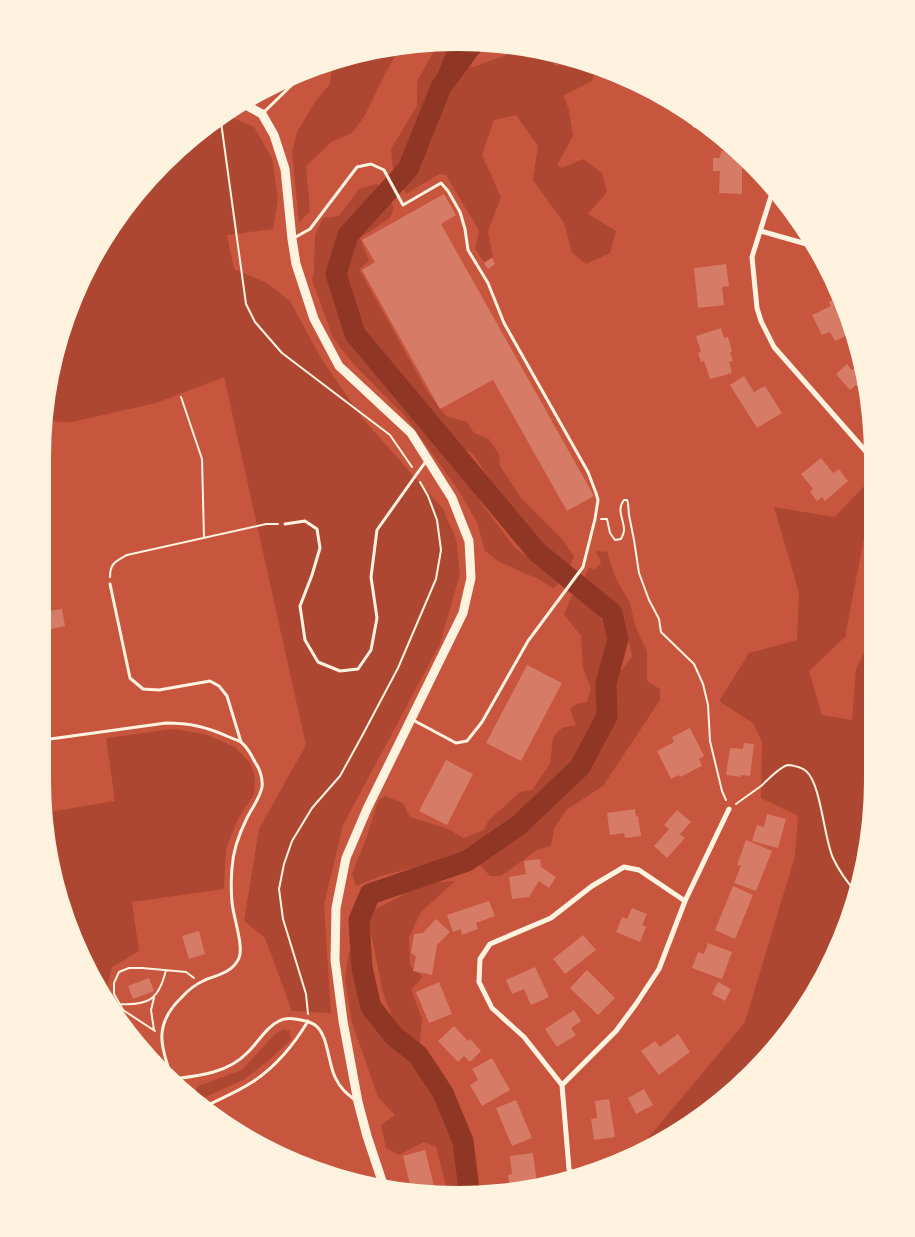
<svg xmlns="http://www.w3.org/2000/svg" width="915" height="1237" font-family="'Roboto Condensed',sans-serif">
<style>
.green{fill:#ae4732}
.water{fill:#8f3625}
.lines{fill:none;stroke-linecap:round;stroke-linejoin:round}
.river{stroke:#8f3625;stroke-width:21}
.building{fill:#d67c66}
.path{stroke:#fff3e0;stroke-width:2}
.service{stroke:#fff3e0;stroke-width:3}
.minor{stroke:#fff3e0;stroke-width:5}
.tertiary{stroke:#fff3e0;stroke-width:9}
</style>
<rect width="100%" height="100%" fill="#c8553d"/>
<path class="green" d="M438,44H463L452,63L473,67L522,49L549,55L555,66C570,62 583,58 596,68L592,81L563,96L569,109L573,136L557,165L562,168L583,159L602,173L607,192L588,214L616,231L610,253L586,264L572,253L564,223L533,180L538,146L516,115L494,120L482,155L501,197L488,232L493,257L484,262L475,249L479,231L446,175L439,174L406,194L393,170L391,149L417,106V81Z
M399,49L384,76L364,117L352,133L331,142L306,166L310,211L299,223L292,152L297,132L315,102L330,84L331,74L334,63L350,57Z
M226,115L254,127L272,158L278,199L273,229L227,235L234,269L267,283L290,301L322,360L363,419L443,509L456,539L460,574L440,644L343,825L324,905L331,1013L292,1011L265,938L244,921L259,829L306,745L224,377L156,403L72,422L45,421L57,350L112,227L205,128Z
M377,184L388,196L394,208L390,218L360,238L369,261L359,269L427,391L446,416L467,422L474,433L489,439L499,454L500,466L521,498L563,540L574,557L571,564L562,566L541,553L514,518L474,455L450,440L411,391L393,375L388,382L405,404L445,448L482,504L515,548L555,576L559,583L553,588L540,580L498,561L485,551L477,522L457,488L405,416L356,367L333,338L312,280L314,271L315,235L323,218L339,216L359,189Z
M867,483L869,485L870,528L865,533L845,637L809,671L822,715L852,720L856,669L870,640L872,807L858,887L830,963L770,1053L710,1109L645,1146L644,1143L745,1022L795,856L798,816L761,798L762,742L753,723L719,701L749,653L797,640L799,593L774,507L835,517Z
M596,551L607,552L616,579L630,603L635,625L647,652V681L660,689V700L603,786L566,810L554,829L551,846L537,850L501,876H490L480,865L499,844L473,853L381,876L356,886L352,874L367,836L378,801L385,796L403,803L410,817L446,828L464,838L484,830L488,821L520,792L532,790L550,764L553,737L562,728L576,725L570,709L576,704L587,702L591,688L583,668L581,636L564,614L572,596L578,594L590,604L608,628L613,646L600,696L603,704L613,701L620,672L632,657L624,617L608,596L584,579L589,568L596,569L601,562Z
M173,729L205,734L235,747L250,763L255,776L254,794L238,819L226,849L224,889L132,902L139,951L112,967L107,987L115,1010L130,1031L112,1010L57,887L43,780V761L50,812L115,801L106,738Z
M455,881L421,912L409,937L410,966L423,977L411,989L422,1019L419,1049L408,1054L428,1083L455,1138L464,1189H447L436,1147L424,1142L399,1155L386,1148L381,1125L395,1115L378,1097L352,1023L345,978L349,952L354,950L358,955L360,977L371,1021L390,1024L394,1021L383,993L368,918L372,911L426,883Z
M284,1029L290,1031L291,1040L269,1060L245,1079L197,1101L192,1097L198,1086L242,1070L276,1033Z"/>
<path class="water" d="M452,44L483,45L480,53L464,64L426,103L448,48Z"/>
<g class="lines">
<path class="river" d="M469,1190L463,1141L443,1093L418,1055L394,1036L371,1007L362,968L359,920L370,894L467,861L519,825L580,767L607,716L606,684L618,639L612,613L537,552L355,334L336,274L348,235L408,169L441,87L472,45"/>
</g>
<path class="building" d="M721,151L737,152L749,165L742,164V194L719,193L720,171H713V158H720Z
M444,194L456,215L441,224L594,496L567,511L493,380L440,409L362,270L375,262L362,240Z
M492,258L495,264L488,269L484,263Z
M726,264L729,286L722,287L724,305L698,308L694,268Z
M840,296L850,334L835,341L830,332L822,335L812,315L831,306L829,302Z
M721,328L724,338L728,337L732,351L730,352L733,361L729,362L732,373L710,379L704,361L701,362L698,353L701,352L696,336Z
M847,364L852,370L859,365L866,391L863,393L856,385L850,390L836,374Z
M744,376L754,392L765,386L782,413L757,428L730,385Z
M821,458L833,473L839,469L848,481L825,501L822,497L817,501L810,492L813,489L801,474Z
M62,609L65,626L43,631V612Z
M527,665L562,683L521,761L486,743Z
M690,728L704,756L699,759L702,766L680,777L679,775L671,779L657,751L674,742L672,737Z
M744,743L754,744L750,776L741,775V777L726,775L730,748L743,749Z
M446,760L473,774L447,825L419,811Z
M635,809L636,817L638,816L641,836L625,838L624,833L610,835L607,813Z
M677,810L691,822L680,834L685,838L667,858L654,846L669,829L664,825Z
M767,814L786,819L778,848L752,841L757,825L764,827Z
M746,840L772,851L756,891L734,883L741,866L737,865Z
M540,859L541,867L556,877L549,888L539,881L529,897L512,899L509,877L526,874L524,861Z
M733,886L753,895L735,939L715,930Z
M489,901L495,916L476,923L478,929L462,935L461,929L453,932L447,915Z
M632,908L647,914L642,925L646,927L640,942L616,932L622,917L627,919Z
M436,919L450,932L437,945L432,975L413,971L416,956L411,953L414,934L423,933Z
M199,931L205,954L189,959L182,936Z
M583,935L596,950L565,974L553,959Z
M708,943L732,952L722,979L692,968L698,952L704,954Z
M535,967L549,997L531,1005L524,989L512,994L506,980Z
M587,970L615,998L598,1015L570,988Z
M149,978L154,991L133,999L128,986Z
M439,982L452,1014L429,1023L416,992Z
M718,982L731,989L725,1001L712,994Z
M574,1010L581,1021L571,1028L576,1035L557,1047L545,1029Z
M454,1026L468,1041L470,1039L481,1051L470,1062L464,1056L458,1062L438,1041Z
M678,1034L690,1052L659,1075L641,1051L655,1041L660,1047Z
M492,1058L510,1090L482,1106L470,1085L478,1080L472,1069Z
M644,1089L653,1105L636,1114L628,1098Z
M609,1099L615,1137L594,1140L591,1119L597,1118L595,1101Z
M516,1100L532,1138L512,1146L496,1108Z
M425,1150L434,1186L426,1188L404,1187L403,1186L410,1184L403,1156Z
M533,1153L537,1184L510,1191L508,1175L512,1174L510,1156Z"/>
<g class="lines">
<path class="path" d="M219,119L221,122L246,304L255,322L282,353L390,435L412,467
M181,397L202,459L204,538
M601,519H607L610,533L615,540L621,539C622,537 624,532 624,530C624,519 616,510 624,500H627L628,503L629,515L634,540L639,573L649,600L659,619L661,632L694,664L703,684L708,705L710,741L722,791L726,800
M110,577C110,563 116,561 127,555L266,524H278
M736,804C744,798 753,792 761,786C768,780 779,767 788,765C793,765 803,768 806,771C821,783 824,839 833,858C839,871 847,882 856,892
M119,1004C149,1006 159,999 166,970
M308,1014L306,994L283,919L279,889L284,864L292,841L312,808L340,776L362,736L398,668L436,579L441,550L437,520L428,496L420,482
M154,1030L151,1010L154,998
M155,1031L123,1010L114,994V983L119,972L129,968H142L186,972L194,978"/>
<path class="service" d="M262,114L302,75
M294,238L310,229L357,167L371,164L384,170L403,205L441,183L448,191L460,212L465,229L468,250L488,283L504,323L588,472L596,493L598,500L595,519L583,567L528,641L482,722L467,741L456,743L413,720
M285,524L305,521L317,529L320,548L312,575L300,606L305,640L318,662L340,671L358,669L371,650L377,618L371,577L377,530L416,475L427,460
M110,584L130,678L143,689L159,690L210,681L219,686L227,696L241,742
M43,740L166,723C190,723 207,727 229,737C233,739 239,740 242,743C248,748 252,756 255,762C260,769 263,779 262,787C260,798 252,808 247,818C239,834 233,850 232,868C231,879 231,891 232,902C233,916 244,946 239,958C233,972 218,975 205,980C196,984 188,990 181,998C154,1024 160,1046 172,1078
M173,1079C198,1076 228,1073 247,1053C258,1043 266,1027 279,1021C286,1017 293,1018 301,1020C306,1021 311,1022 315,1025C328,1034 328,1063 335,1077C340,1088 346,1093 355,1100
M206,1106C222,1098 239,1091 254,1081C276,1066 295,1043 308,1021"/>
<path class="minor" d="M695,125H702
M773,190L752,257L757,308L761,321L774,347L869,455
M761,231L810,245
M562,1085L524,1037L492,1008L479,982L480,959L490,944L551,918L592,886L624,867L639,870L685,901
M572,1175L569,1169L562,1085L616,1031L636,1004L659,969L685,901L729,809"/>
<path class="tertiary" d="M244,104L262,114L274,135L285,169L292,239L296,264L314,319L339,366L411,433L452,498L469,541L471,578L463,613L367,809L346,858L336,908L335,960L343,1021L358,1102L367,1136L384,1187"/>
</g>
<path d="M0 0H915V1237H0ZM457 51H458A406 406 0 0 1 864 457V780A406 406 0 0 1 458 1186H457A406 406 0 0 1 51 780V457A406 406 0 0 1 457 51Z" fill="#fff3e0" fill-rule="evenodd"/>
</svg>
